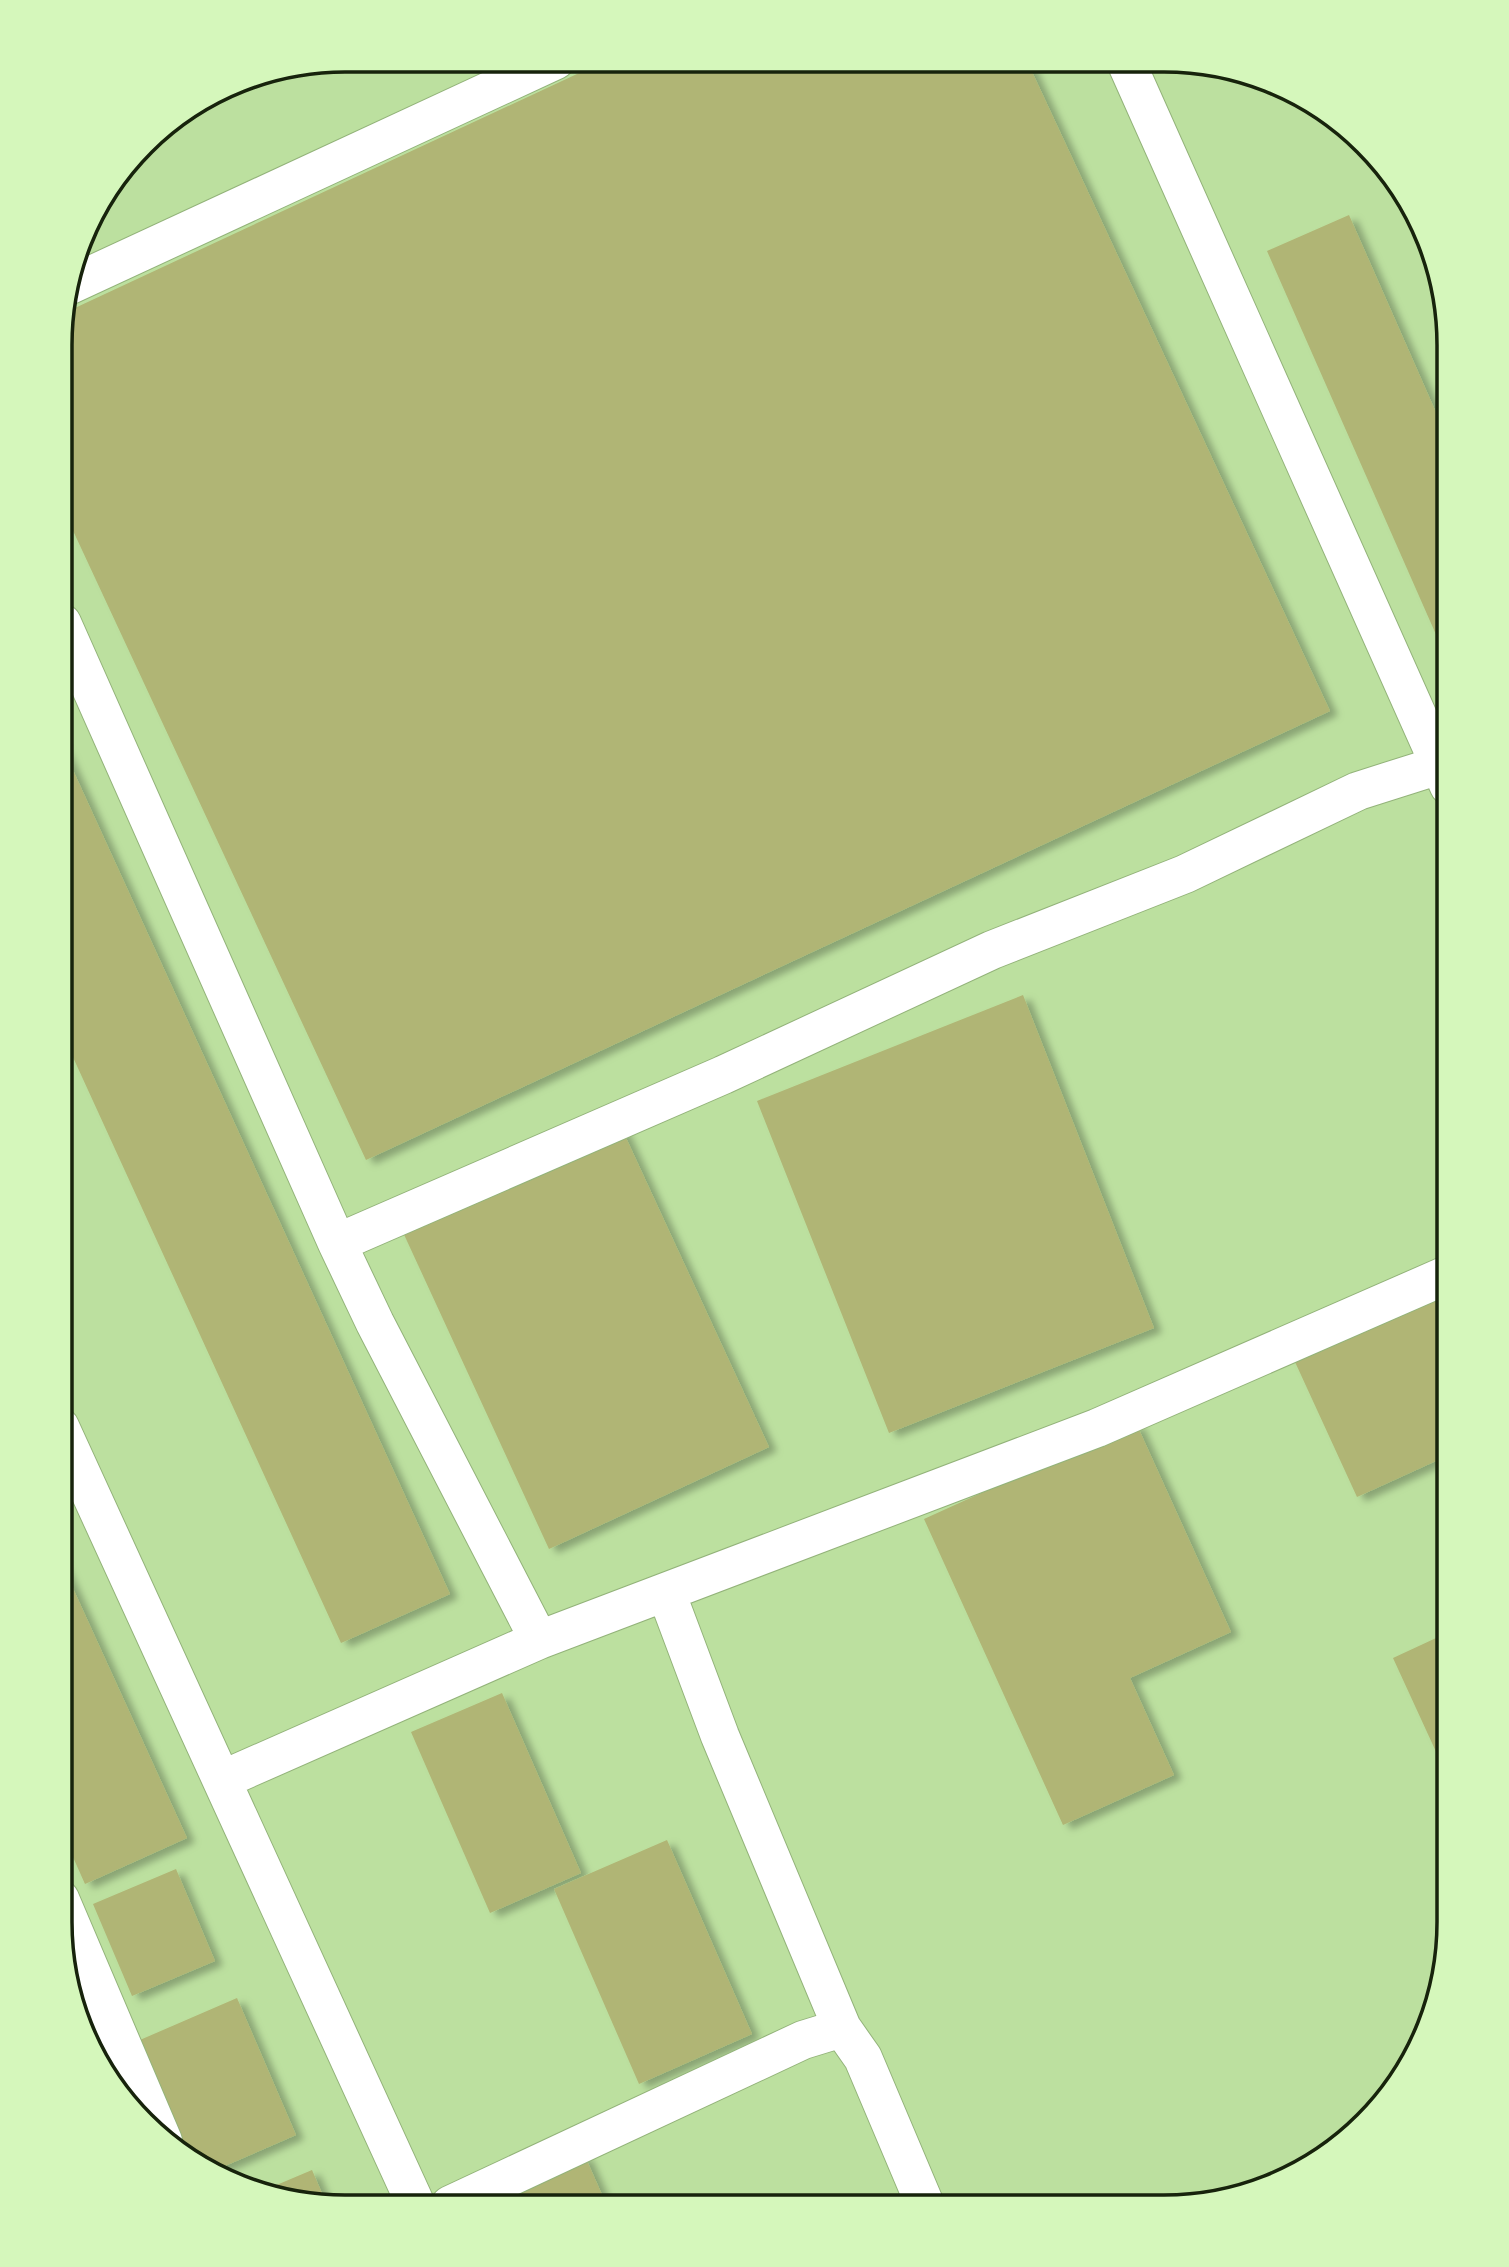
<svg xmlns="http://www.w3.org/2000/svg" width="1509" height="2267" font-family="'Source Sans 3',sans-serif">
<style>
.built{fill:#bce09f}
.building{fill:#b0b574;filter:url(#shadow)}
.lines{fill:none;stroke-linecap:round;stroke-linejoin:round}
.minor-casing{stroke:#93b37a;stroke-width:40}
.minor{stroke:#fff;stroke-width:38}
.rim{fill:none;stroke:#17230c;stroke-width:3.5}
</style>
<defs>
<filter id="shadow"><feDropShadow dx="8" dy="4.5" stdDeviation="3.5" flood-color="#0004"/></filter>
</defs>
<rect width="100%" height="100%" fill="#c8eaaf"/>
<path class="built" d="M345,60L1202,62L1273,81L1338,118L1390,171L1428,235L1449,345V1941L1434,2014L1401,2081L1338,2148L1274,2186L1165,2207L308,2205L236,2186L171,2149L119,2096L81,2032L60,1922L62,307L98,203L157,130L253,75Z"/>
<path class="building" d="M607,60L1027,61L1330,711L366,1160L62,507V314Z
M1349,215L1449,442V664L1267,251Z
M61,744L450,1594L341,1643L61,1031Z
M1023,995L1154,1328L889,1433L757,1101Z
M621,1127L769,1447L549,1549L401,1228Z
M1449,1279V1455L1357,1497L1290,1351Z
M1136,1423L1231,1632L1130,1678L1174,1775L1063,1825L924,1519Z
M60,1560L187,1838L85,1884L60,1828Z
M1449,1632V1780L1393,1658Z
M502,1693L581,1873L490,1913L411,1732Z
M667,1840L752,2034L639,2084L554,1889Z
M176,1869L215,1961L132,1996L93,1904Z
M237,1998L296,2135L211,2172L181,2154L133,2043Z
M584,2154L607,2206H473Z
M312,2170L327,2205H308L260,2192Z"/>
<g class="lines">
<defs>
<path id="minor" d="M1126,62L1449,786
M70,285L556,60
M62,623L337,1243L375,1323L539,1640
M337,1243L723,1075L992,950L1185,874L1358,791L1440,765
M60,1427L416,2205
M666,1592L720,1736L842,2028
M224,1779L539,1640L1097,1428L1449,1274
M60,1899L163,2141
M450,2205L803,2040L842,2028L863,2058L926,2207"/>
</defs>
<use href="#minor" class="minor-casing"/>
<use href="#minor" class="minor"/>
</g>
<path d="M0 0H1509V2267H0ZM345 72H1164A273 273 0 0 1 1437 345V1922A273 273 0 0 1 1164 2195H345A273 273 0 0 1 72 1922V345A273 273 0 0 1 345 72Z" fill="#d5f7bb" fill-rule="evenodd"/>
<path class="rim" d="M345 72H1164A273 273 0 0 1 1437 345V1922A273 273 0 0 1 1164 2195H345A273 273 0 0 1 72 1922V345A273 273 0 0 1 345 72Z"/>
</svg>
